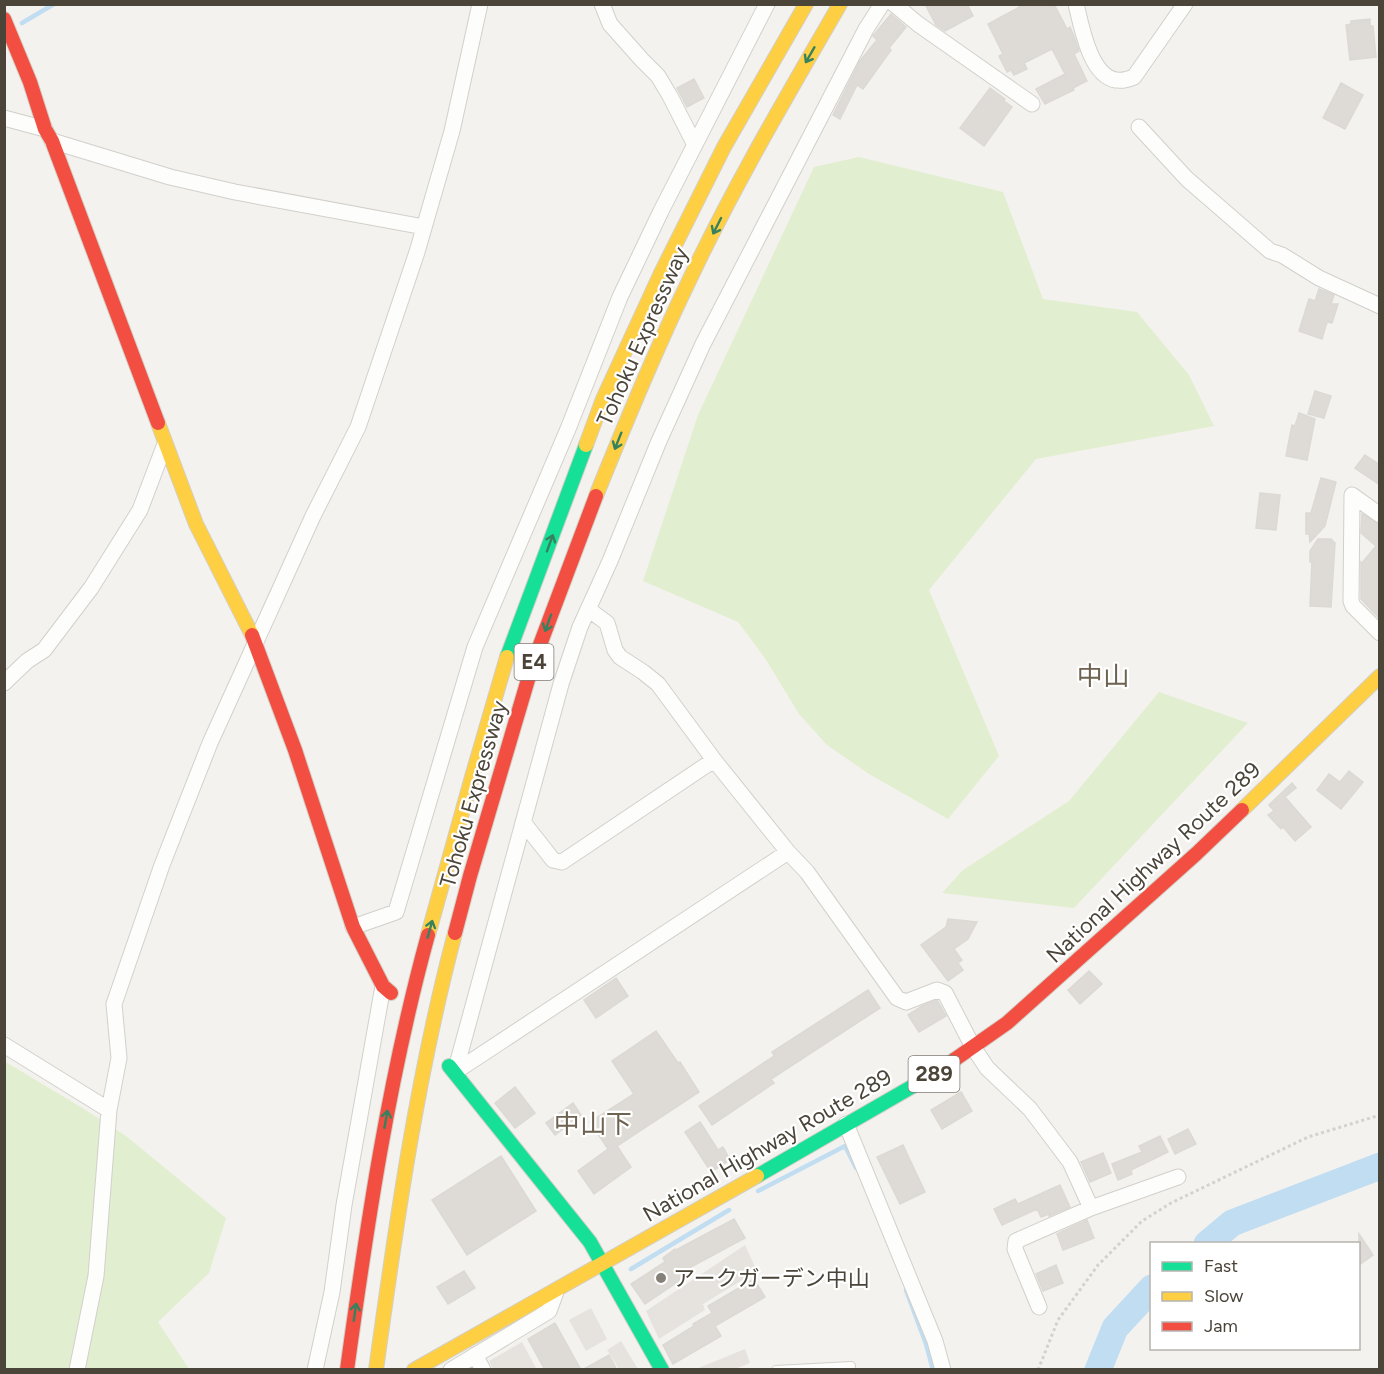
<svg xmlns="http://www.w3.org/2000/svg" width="1384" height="1374" font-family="Figtree,'Noto Sans JP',sans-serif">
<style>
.green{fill:#e1eecf}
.parking{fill:#e6e3df}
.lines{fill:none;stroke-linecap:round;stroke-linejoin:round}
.stream{stroke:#c0ddf1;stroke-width:4.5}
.river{stroke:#c0ddf1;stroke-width:27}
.building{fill:#dedbd6;stroke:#dcd9d4;stroke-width:1.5}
.lane-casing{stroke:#d2d0cb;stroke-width:10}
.street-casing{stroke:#d2d0cb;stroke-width:17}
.fast-casing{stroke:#d3cfc5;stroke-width:16}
.slow-casing{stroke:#d3cfc5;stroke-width:16}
.jam-casing{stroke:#d3cfc5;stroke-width:16}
.path{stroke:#d3d2cc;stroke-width:3;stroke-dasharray:3 3;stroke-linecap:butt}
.lane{stroke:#fdfdfc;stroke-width:8}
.street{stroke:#fdfdfc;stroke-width:15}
.fast{stroke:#16e098;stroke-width:14}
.slow{stroke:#ffcf43;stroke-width:14}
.jam{stroke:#f24e42;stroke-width:14}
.oneway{stroke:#36825f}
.poi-dot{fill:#868178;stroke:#fff;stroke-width:2}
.labels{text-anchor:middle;stroke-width:4.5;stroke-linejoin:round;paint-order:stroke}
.shield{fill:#fff;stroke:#817c74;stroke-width:1.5}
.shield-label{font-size:21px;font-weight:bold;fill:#4b4439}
.street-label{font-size:22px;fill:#4b4439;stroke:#fff}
.poi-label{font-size:22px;fill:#4b4439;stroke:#fff;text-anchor:start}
.quarter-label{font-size:26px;fill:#6e6250;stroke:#fff}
</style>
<rect width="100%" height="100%" fill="#f4f2ee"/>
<path class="green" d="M859,157L1003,192L1043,299L1137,312L1189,375L1214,426L1036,459L929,590L999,756L948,819L869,774L827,745L799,714L765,658L738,622L643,581L698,415L814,167Z
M1159,692L1248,723L1074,908L942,893L963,870L1069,801Z
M4,1061L84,1109L126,1136L226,1218L209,1273L158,1322L189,1369H5Z"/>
<path class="parking" d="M745,1245L757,1271L703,1304L705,1310L659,1339L646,1311Z
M591,1308L607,1339L586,1351L569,1320Z
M621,1341L638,1369H619L607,1350Z
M522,1342L536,1368L533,1370L493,1369L489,1361Z
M745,1349L750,1363L735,1369H696Z"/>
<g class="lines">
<path class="stream" d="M22,23L54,4
M758,1191L845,1146L856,1168
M631,1269L729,1210
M906,1290L926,1344L933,1370"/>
<path class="river" d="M1207,1244L1232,1223L1380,1166
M1098,1370L1115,1328L1152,1288"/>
</g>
<path class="building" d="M925,4H967L973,16L945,31L936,25Z
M1025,4H1054L1067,29L1070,27L1073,34L1079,51L1074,54L1087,81L1073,88L1074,90L1045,104L1036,89L1065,74L1052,49L1024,63L1027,69L1014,75L1011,70L1007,72L999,56L1003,54L988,24Z
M891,14L906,27L889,48L891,50L863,89L857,85L840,119L833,115L860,61L877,40L873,36Z
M1370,19V26H1373L1376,57L1350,60L1346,25L1351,24V21Z
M694,79L704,98L687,107L677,88Z
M1341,83L1363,95L1345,129L1323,118Z
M990,88L1005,99L1004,101L1012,107L984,146L960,128Z
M1319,289L1334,295L1331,304H1338L1332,323L1327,322L1322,339L1299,331L1309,299L1315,301Z
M1315,391L1331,396L1324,418L1308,414Z
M1299,413L1315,419L1307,460L1286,456L1292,425L1295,426Z
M1365,455L1380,465V485L1355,468Z
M1321,478L1336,482L1325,526L1310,542L1309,534H1306V513H1311Z
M1260,493L1280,495L1276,530L1256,528Z
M1362,514L1380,525V619L1361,599V562L1362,563L1376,546L1361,533Z
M1318,539H1331L1335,543L1331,607L1310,606L1312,562H1310V551Z
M1349,771L1363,782L1341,809L1317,790L1329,774L1340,782Z
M1292,783L1296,788L1285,797L1311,827L1295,841L1283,827L1281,829L1268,815L1274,811L1269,805Z
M948,919L977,922L968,939L954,949L962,960L958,963L963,970L948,981L921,945L946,927Z
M1089,971L1102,984L1080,1004L1068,990Z
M616,978L628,996L596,1018L584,1000Z
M868,990L880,1008L771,1079L774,1083L712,1125L699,1106L774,1056L772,1052Z
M937,1000L946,1016L919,1032L908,1015L922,1006Z
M656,1031L678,1063L680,1062L699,1092L617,1146L631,1167L594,1194L578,1171L608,1149L590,1122L634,1094L612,1061Z
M515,1087L535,1113L515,1128L495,1103Z
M961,1092L972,1111L942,1129L931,1110Z
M573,1103L581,1115L555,1135L546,1123Z
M700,1122L718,1150L723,1147L730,1160L711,1172L685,1132Z
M1188,1129L1196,1144L1175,1154L1168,1139Z
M1160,1136L1168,1152L1131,1170L1132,1174L1118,1180L1112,1164L1142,1152L1139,1146Z
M903,1145L925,1192L900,1204L877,1157Z
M1103,1153L1111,1173L1090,1182L1081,1162Z
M501,1156L536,1211L467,1255L432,1200Z
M1060,1185L1070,1207L1049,1216V1214L1041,1217L1037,1209L1002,1225L994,1209L1015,1199L1018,1204Z
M734,1219L745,1238L689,1268L691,1273L645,1304L631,1284L665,1262L663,1258L675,1249L676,1250Z
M1087,1220L1094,1238L1063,1250L1057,1234Z
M1359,1234L1373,1255L1359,1265Z
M1056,1265L1063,1283L1043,1291L1036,1274Z
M464,1271L475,1288L448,1304L437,1287Z
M754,1279L765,1297L715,1326L721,1336L673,1364L663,1345L694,1326L693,1324L712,1313L708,1306Z
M555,1323L581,1370H545L528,1339Z
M609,1355L617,1370H582Z"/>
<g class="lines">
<defs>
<path id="lane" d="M776,1370L851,1366"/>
<path id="street" d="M602,4L610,24L642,60L658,76L670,96L695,145
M894,4L918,24L1032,104
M1076,4C1081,25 1090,76 1116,80C1121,81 1129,79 1134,77L1185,4
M4,118L45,129
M1139,127L1187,179L1270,251L1282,255L1319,278L1380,306
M52,141L170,177L235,192L424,227
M1380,515L1352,495L1351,601L1353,606L1380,633
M588,609L607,623L615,650L620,657L643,672L658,684L714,760L788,852L807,872L897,998L906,1002L937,990L945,993L973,1047L987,1068L1030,1109L1070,1162L1091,1208
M4,683L27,661L44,650L91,588L140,510L165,444
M523,822L553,860L562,862L714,760
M353,927L396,912L475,647L568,429L620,297L661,211L767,4
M4,1045L109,1110
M455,1072L561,684L580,627L610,561L659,441L703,344L866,29L882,4
M455,1072L788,852
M846,1124L935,1341L943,1370
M1039,1307L1015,1249L1016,1241L1091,1208L1178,1177
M475,1355L483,1370
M77,1370L96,1276L109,1110L119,1058L114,1004L162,865L210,743L313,516L358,427L417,252L452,131L480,4
M315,1370L332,1292L344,1205L383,986
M451,1370L549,1311L556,1292"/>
<path id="fast" d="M507,657L586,445
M449,1066L590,1242L662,1370
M757,1176L934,1074L954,1060"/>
<path id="slow" d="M158,423L196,524L252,635
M586,445L603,399L661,273L724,147L806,4
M596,496C625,424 654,353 688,283C733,187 787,96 840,4
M1242,810L1380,676
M428,935L472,777L507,657
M376,1370C396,1224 417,1076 455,933
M414,1370L757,1176"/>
<path id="jam" d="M4,19L30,82L45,129L52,141L158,423
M252,635L295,750L353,927L383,986L391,993
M455,933L470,876L532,666L596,496
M954,1060L1007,1023L1196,854L1242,810
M347,1370C367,1224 389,1077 428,935"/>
</defs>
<use href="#lane" class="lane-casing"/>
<use href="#street" class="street-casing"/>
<use href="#fast" class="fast-casing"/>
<use href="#slow" class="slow-casing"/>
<use href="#jam" class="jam-casing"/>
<path class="path" d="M1038,1370L1058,1320L1098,1265L1142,1221L1171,1203L1308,1137L1380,1115"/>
<use href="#lane" class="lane"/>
<use href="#street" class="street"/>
<use href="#fast" class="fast"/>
<use href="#slow" class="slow"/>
<use href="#jam" class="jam"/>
</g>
<defs><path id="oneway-shaft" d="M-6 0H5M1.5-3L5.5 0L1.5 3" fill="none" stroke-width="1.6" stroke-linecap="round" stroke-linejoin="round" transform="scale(1.5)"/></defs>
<g class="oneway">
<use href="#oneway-shaft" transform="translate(810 55) rotate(120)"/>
<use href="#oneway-shaft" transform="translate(717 226) rotate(117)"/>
<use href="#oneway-shaft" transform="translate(618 441) rotate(112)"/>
<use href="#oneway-shaft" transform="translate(550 543) rotate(-70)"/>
<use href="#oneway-shaft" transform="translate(548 623) rotate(110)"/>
<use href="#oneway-shaft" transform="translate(430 929) rotate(-74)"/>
<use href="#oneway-shaft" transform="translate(386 1119) rotate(-80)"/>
<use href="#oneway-shaft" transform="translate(355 1312) rotate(-82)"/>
</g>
<circle class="poi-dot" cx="661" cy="1278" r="6"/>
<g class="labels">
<g class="shield">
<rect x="514.5" y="644" width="39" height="36" rx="4.5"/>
<rect x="908.5" y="1056" width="51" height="36" rx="4.5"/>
</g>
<g class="shield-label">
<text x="534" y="669">E4</text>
<text x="934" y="1081">289</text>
</g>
<g class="street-label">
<text transform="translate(642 336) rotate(-66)" y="8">Tohoku Expressway</text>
<text transform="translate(473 794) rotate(-74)" y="8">Tohoku Expressway</text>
<text transform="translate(1153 862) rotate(-43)" y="8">National Highway Route 289</text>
<text transform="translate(767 1145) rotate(-30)" y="8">National Highway Route 289</text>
</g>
<g class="poi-label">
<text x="673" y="1286">アークガーデン中山</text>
</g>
<g class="quarter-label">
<text x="1103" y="685">中山</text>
<text x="593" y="1133">中山下</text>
</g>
</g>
<rect width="1384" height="1374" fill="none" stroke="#4b4439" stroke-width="12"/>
<rect x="1150" y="1242" width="210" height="108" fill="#ffffff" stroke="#b7b4b0" stroke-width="1.5"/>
<rect x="1162" y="1262" width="30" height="9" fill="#16e098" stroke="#b7b4b0" stroke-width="1.5"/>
<text x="1204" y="1272" font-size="18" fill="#4b4439">Fast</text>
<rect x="1162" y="1292" width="30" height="9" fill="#ffcf43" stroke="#b7b4b0" stroke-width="1.5"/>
<text x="1204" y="1302" font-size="18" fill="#4b4439">Slow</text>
<rect x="1162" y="1322" width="30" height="9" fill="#f24e42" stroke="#b7b4b0" stroke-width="1.5"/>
<text x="1204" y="1332" font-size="18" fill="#4b4439">Jam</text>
</svg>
